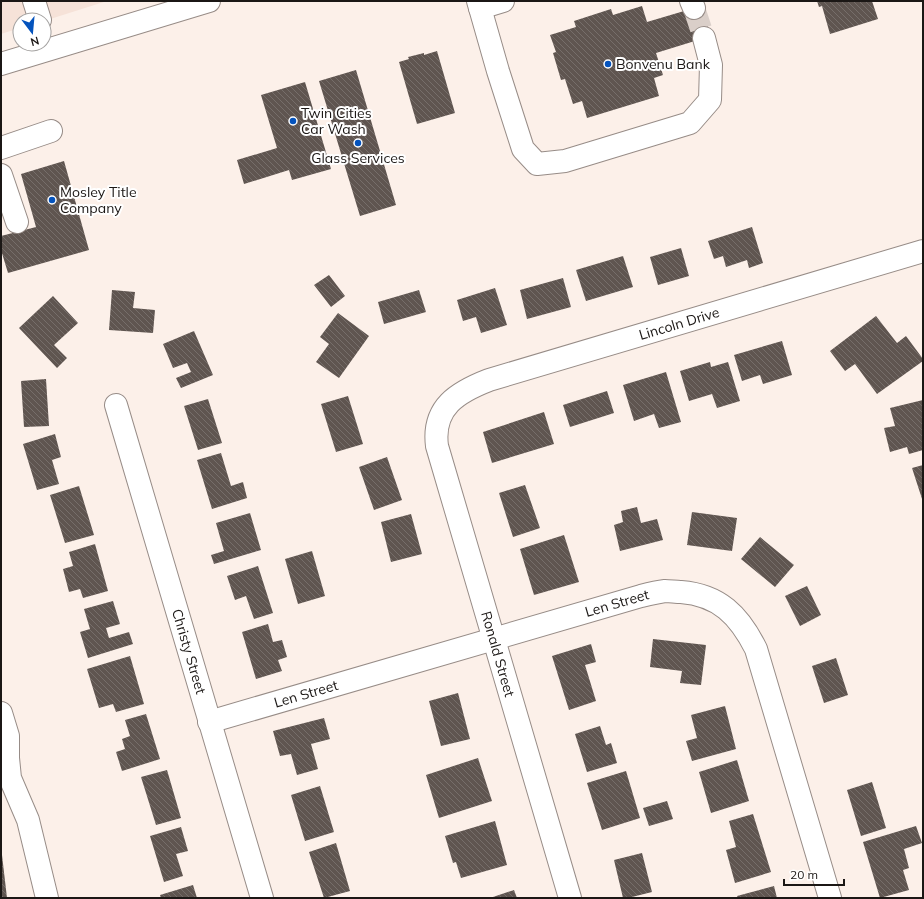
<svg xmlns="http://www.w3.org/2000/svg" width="924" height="899" font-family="Mulish,sans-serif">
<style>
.built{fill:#f6e2d8}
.building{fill:url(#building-back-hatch)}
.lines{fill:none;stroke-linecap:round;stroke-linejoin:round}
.minor-tunnel{stroke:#dacfc9;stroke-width:22;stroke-dasharray:22 11;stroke-linecap:butt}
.minor-casing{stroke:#978c87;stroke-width:24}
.major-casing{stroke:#978c87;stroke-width:24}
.minor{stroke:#fff;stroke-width:22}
.major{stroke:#fff;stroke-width:22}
.poi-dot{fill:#0453bd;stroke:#fff;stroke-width:1.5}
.labels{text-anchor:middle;stroke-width:4;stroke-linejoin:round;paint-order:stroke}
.poi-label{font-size:14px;fill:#1b1715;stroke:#fff;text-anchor:start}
.street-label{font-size:14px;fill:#1b1715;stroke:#fff}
</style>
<defs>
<pattern id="building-back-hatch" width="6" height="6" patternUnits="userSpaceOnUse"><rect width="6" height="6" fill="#5f5550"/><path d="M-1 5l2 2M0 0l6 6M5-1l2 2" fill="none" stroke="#766e6a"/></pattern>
</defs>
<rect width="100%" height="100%" fill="#fcf0e9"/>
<path class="built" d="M1,1H107L44,21L20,20V28L1,34Z"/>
<path class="building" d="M817,1H872L878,19L830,34L822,6L819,7Z
M642,6L647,22L701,6L711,36L656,53L663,75L654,78L659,96L587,118L582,101L573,104L565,79L561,80L553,53L556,52L550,35L576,27L574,21L611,9L613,15Z
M437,51L455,113L417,124L399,62L409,59L408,57L424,53V55Z
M356,70L396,205L360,216L319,81Z
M305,82L331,169L292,180L289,170L244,184L237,160L277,148L261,95Z
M64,161L89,250L8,273L1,250V236L36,227L21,174Z
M752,227L763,263L749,268L747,260L726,267L723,256L714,259L708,241Z
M681,248L689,276L658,285L650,257Z
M623,256L633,287L586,301L576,270Z
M329,275L345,296L331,307L314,285Z
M563,278L571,307L527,319L520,290Z
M495,288L507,325L481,333L476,317L463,321L457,300Z
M112,290L135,292L133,308L155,310L153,333L109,330Z
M419,290L426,312L384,324L378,302Z
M53,296L78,323L54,345L67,358L57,368L19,328Z
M338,313L369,336L339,378L316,362L329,344L320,337Z
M876,316L897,343L906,336L923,359V361L877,394L855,364L845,371L830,351Z
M194,331L213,375L181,388L176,378L191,372L187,363L173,368L163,344Z
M782,341L792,375L763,384L760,375L742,381L734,355Z
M710,362L711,367L728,362L740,401L717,408L712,394L689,401L680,371Z
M666,372L681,422L659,428L654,414L634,421L623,385Z
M46,379L49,426L24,427L21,381Z
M607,391L614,413L570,427L563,405Z
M348,396L363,444L336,452L321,404Z
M208,399L222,443L198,450L184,406Z
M923,400V450L909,454L907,447L890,452L884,428L895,426L890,408Z
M544,412L554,444L492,463L483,432Z
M55,434L61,457L52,460L59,484L37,490L23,444Z
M221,453L231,486L243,482L247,498L212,509L197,460Z
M387,457L402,500L374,510L359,467Z
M923,465V502L912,468Z
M525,485L540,528L513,537L499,493Z
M79,486L94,535L65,543L50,495Z
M637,507L641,523L657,519L663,540L620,551L614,525L623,522L621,511Z
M692,512L737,518L732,551L687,545Z
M250,513L261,550L214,564L211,555L224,551L216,523Z
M411,514L422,554L391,562L381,522Z
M564,535L579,582L534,595L520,549Z
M760,537L794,565L775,587L741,559Z
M95,544L108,591L83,598L80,589L69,592L63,569L73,566L69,552Z
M312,551L325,596L298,604L285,559Z
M258,566L273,613L254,619L246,596L235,600L227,576Z
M807,586L821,615L800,626L785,596Z
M113,601L120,624L106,628L109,638L129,632L133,644L88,658L80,632L90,629L84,609Z
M268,624L273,642L282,640L287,657L278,660L282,671L256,679L242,632Z
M653,639L706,645L701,685L680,683L682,671L650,667Z
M591,644L596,662L585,665L596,701L569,710L552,656Z
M130,656L144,704L116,712L113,704L99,708L87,669Z
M836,658L848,695L824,703L812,666Z
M458,693L470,739L441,746L429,701Z
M725,706L736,749L692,761L686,741L697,738L691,715Z
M146,714L160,759L122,771L116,752L125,749L122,739L130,736L125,720Z
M324,718L330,739L311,744L318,769L297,775L291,754L280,756L273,731Z
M600,726L606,745L611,743L617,763L587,772L575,734Z
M478,758L492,801L439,818L426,775Z
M737,760L749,801L711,813L699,772Z
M167,770L181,818L156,825L141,777Z
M626,771L640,818L602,830L587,783Z
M872,782L886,828L861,836L847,790Z
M320,786L334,832L305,841L291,795Z
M667,801L673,819L649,826L643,808Z
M753,814L771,872L735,883L726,850L736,847L729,821Z
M495,821L507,865L461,878L456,862L453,863L445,836Z
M916,826L922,843L904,849L909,868L903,870L909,890L880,898L863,842Z
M181,827L188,851L176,854L183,876L164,882L150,836Z
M336,843L350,891L324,898L309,852Z
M642,853L652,892L628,898H623L614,860Z
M1,855H2L7,898H1Z
M193,885L197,898H161L160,895Z
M774,886L777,898H738L737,896Z
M514,890L517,898H490Z"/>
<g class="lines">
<path class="minor-tunnel" d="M694,8L704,38"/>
<defs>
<g id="minor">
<path d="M34,1L40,20"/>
<path d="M478,1L498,71L523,149L537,164L565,161L690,123L710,100L711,65L704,38"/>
<path d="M691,1L694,8"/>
<path d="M480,8L503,1"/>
<path d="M1,148L51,131"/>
<path d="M1,175L17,222"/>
<path id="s1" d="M116,405L262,898"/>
<path d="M1,713L8,736V758L10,778L28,820L47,898"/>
<path id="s2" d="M209,722L641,596C649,594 657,592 665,591C670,591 676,592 681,592C719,595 739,615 756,649L830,898"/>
<path id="s3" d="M570,898L437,446C432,407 458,392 489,380L923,251"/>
</g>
<path id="major" d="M1,64L209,1"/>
</defs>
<use href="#minor" class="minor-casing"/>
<use href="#major" class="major-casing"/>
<use href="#minor" class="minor"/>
<use href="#major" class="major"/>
</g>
<g class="poi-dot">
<circle cx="608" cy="64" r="4"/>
<circle cx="293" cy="121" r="4"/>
<circle cx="358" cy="143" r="4"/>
<circle cx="52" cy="200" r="4"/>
</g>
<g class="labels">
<g class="poi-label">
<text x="616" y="69">Bonvenu Bank</text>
<text x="301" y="118">Twin Cities<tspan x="301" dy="16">Car Wash</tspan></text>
<text x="358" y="163" text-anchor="middle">Glass Services</text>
<text x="60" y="197">Mosley Title<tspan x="60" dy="16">Company</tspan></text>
</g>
<g class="street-label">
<text dy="5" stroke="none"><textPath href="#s3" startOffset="762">Lincoln Drive</textPath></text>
<text dy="5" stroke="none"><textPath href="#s2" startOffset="425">Len Street</textPath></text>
<text dy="5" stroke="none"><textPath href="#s1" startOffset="257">Christy Street</textPath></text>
<text transform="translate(498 654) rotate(74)" y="5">Ronald Street</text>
<text dy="5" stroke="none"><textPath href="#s2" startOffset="101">Len Street</textPath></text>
</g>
</g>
<rect width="924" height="899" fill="none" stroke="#1b1715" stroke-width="4"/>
<g transform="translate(32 32) rotate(164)"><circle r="19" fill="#ffffff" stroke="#a4a2a1"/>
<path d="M0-3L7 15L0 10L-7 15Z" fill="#0453bd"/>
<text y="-6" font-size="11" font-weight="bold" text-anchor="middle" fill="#1b1715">N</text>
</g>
<path d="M784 879v6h60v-6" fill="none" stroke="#1b1715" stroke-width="2"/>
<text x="790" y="879" font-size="12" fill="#1b1715" stroke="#ffffff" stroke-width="3" paint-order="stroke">20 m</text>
</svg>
